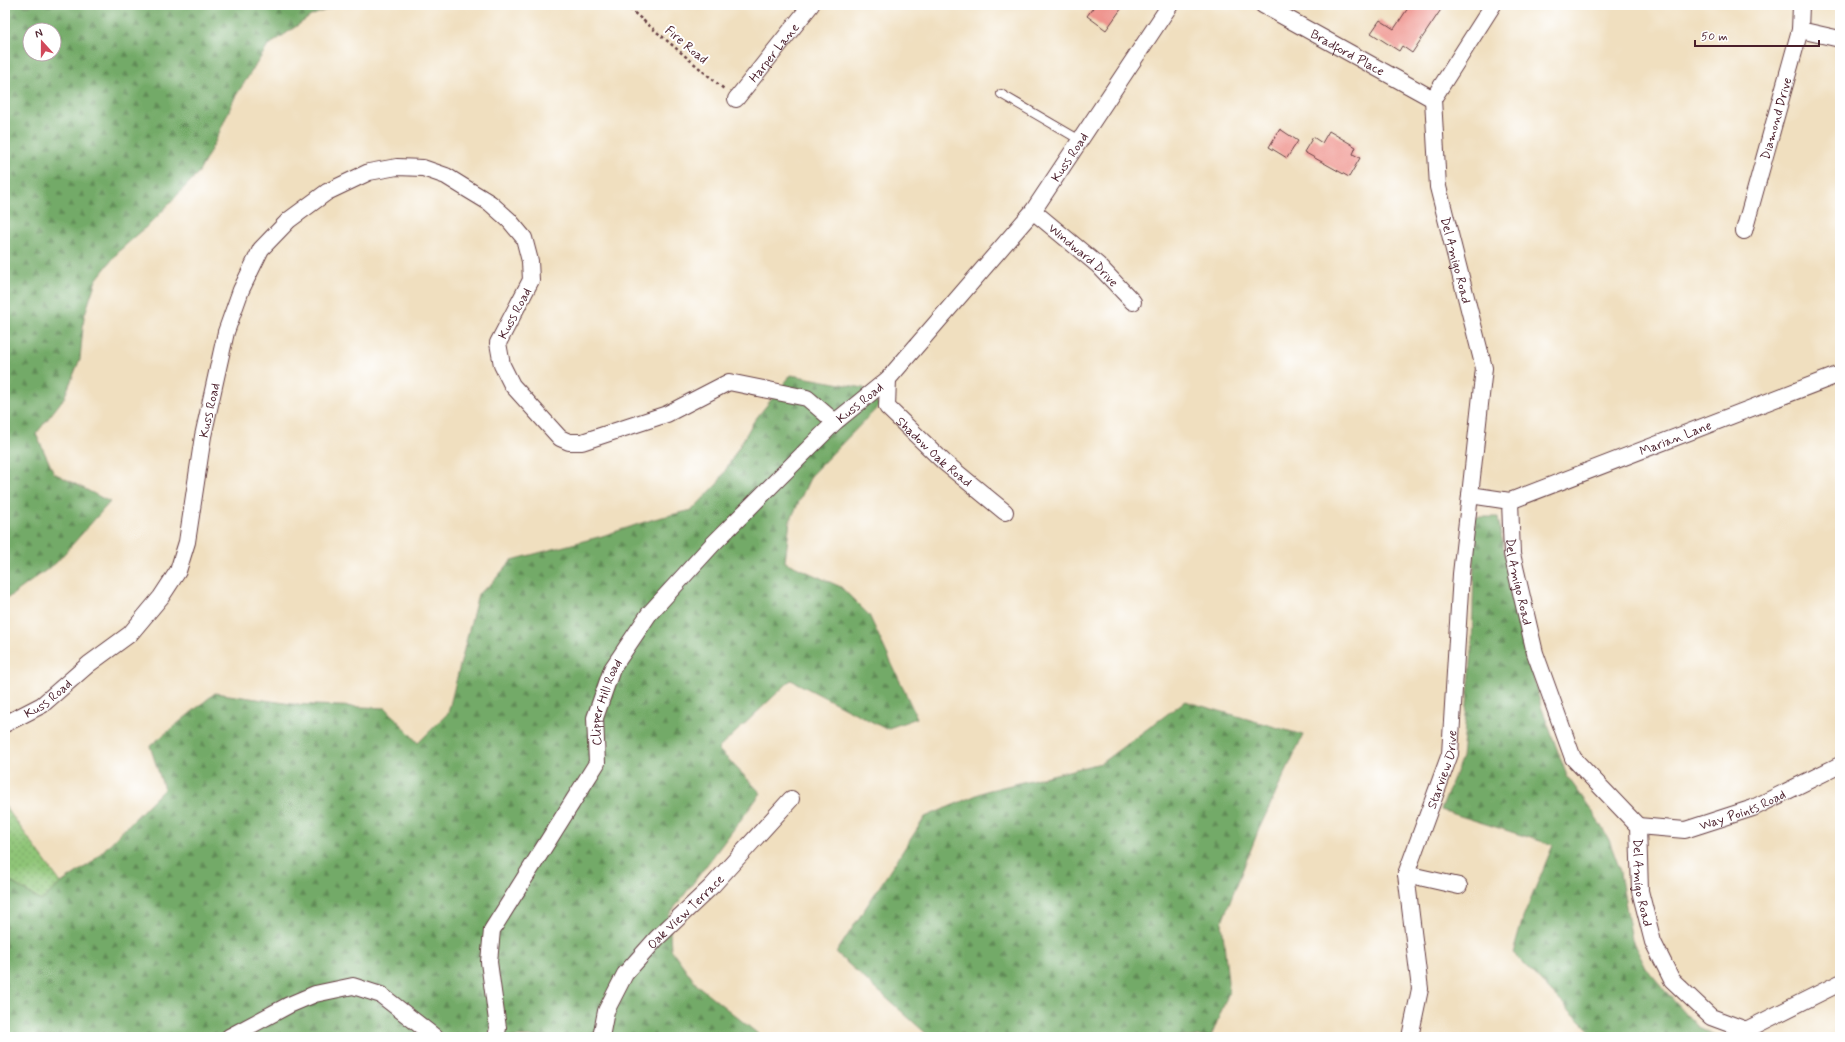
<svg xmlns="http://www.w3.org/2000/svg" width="1845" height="1042" font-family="Mynerve,sans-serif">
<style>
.grass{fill:url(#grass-dots);stroke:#6c7251}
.forest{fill:url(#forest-firs);stroke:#5e644a;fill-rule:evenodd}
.building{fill:#ef958f}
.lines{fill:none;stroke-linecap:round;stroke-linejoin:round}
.lane-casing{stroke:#633c41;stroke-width:10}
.street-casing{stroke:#633c41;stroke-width:18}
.path{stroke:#633c41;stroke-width:2.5;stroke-dasharray:3 3;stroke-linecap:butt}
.lane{stroke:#fff;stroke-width:8}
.street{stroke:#fff;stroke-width:16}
.labels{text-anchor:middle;stroke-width:4;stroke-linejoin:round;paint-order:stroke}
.street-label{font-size:13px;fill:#4a1f2b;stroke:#fff}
</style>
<defs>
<pattern id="grass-dots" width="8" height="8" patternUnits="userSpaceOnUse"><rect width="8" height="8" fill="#8fc577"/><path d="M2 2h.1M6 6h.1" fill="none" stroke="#779f62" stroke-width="1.8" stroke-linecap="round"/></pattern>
<pattern id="forest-firs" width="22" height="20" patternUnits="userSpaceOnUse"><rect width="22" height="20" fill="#73aa68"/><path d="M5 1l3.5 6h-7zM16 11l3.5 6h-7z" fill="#608a56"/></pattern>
</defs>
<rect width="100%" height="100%" fill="#fff"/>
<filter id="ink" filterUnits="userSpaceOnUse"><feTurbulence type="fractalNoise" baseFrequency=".025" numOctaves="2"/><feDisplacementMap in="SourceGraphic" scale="8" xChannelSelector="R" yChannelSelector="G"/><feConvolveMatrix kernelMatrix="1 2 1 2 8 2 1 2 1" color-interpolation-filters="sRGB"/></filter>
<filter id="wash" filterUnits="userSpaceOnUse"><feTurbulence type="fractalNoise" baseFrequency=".012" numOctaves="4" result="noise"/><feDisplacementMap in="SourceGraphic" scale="16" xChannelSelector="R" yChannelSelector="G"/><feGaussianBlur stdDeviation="0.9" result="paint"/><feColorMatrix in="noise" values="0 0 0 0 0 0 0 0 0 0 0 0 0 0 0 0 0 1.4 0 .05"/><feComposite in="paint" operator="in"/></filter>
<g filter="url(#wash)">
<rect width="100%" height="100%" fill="#f0dfbf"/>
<path class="grass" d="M5,806L61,883L41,901L5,878Z"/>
<path class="forest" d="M5,5H338L311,16L268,46L235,97L215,142L199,172L153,221L119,251L96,280L84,317L80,359L64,398L36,434L54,473L110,502L56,563L8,598L5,597ZM30,30H54V54H30Z
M791,375L864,388L880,405L812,474L790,521L785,562L841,587L869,615L917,718L886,729L791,680L718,749L761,793L669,915L671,949L697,985L762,1037H5V878L41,901L61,883L91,863L164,789L150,746L215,693L292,704L386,708L418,743L448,713L478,594L490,585L512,560L602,536L654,519L692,510L718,483L754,421Z
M1475,517H1498L1509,578L1541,706L1567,776L1593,812L1609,840L1619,867L1632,940L1646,968L1674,1001L1699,1028L1717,1037H1599L1589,1030L1513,953L1523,918L1553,845L1441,810L1462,757L1472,651Z
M1185,701L1303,735L1259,829L1222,922L1229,992L1211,1037H930L836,953L925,817L986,791L1101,763Z"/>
<g id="blocks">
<path class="building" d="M1095,5H1124L1106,30L1087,16Z
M1410,5H1444L1412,53L1402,46L1399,51L1371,33L1380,20L1394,29Z
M1280,129L1298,141L1287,158L1269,147Z
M1329,131L1356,147L1353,154L1360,158L1349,177L1304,152L1313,137L1322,143Z"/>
</g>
</g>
<g filter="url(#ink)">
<use href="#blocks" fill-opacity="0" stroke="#633c41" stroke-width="1"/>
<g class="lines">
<defs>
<path id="lane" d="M1001,94L1080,140"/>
<g id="street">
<path id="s1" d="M1263,5L1433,99"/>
<path id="s2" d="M1493,5L1433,99L1438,187L1484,368L1470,495L1510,501L1512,554L1535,653L1573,758L1638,826L1640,891L1653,942L1672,980L1711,1017L1746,1030L1840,983"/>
<path d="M1800,30L1840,39"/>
<path id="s3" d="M736,99L811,5"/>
<path id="s4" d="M1033,211L1098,265L1133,302"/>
<path id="s5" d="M1744,231L1800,30L1801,5"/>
<path id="s6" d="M888,379L887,407L944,462L1005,512"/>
<path id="s7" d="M1510,501L1840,374"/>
<path id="s8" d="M5,724L42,705L89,664L130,634L161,597L178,571L187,542L203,436L226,332L241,290L261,249L289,220L327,192L369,172L397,167L423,168L446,176L467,189L490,203L509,220L524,238L530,261L531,280L498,343L502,365L512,385L560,438L569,442H582L667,414L729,382L807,398L835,422"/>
<path id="s9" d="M1638,826L1685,830L1753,808L1840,765"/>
<path d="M1406,874L1459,886"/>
<path d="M229,1037L289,1005L315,994L353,986L381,995L435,1037"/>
<path id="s10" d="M496,1037L498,1028L489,962L492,930L597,763L595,718L612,669L649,614L712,545L835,422L888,379L1033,211L1170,5"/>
<path id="s11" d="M601,1037L606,1011L625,974L657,938L712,886L791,799"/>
<path id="s12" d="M1410,1037L1420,989L1406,874L1450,754L1461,574L1470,495"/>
</g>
</defs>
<use href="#lane" class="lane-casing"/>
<use href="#street" class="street-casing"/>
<path class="path" d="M625,5L724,89"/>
<use href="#lane" class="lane"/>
<use href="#street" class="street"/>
</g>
</g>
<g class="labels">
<g class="street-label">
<text transform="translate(687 44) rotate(40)" y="5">Fire Road</text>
<text dy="5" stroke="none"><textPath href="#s3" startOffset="60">Harper Lane</textPath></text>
<text dy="5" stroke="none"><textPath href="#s1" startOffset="97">Bradford Place</textPath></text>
<text dy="5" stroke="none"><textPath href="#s5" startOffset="117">Diamond Drive</textPath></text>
<text dy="5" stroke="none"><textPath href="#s10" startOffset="1091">Kuss Road</textPath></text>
<text dy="5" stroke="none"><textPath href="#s4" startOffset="67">Windward Drive</textPath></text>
<text dy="5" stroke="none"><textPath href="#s2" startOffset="275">Del Amigo Road</textPath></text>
<text transform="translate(514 313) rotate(-62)" y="5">Kuss Road</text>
<text dy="5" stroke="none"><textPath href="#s10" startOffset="767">Kuss Road</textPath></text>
<text dy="5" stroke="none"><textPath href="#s8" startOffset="398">Kuss Road</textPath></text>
<text dy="5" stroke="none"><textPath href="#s7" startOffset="177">Marian Lane</textPath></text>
<text dy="5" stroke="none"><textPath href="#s6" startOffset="93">Shadow Oak Road</textPath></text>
<text dy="5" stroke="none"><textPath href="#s2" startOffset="636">Del Amigo Road</textPath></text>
<text dy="5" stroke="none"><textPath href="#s8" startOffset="50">Kuss Road</textPath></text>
<text dy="5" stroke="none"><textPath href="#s10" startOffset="368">Clipper Hill Road</textPath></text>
<text dy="5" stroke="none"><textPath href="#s12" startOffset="276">Starview Drive</textPath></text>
<text dy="5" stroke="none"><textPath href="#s9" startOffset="108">Way Points Road</textPath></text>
<text dy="5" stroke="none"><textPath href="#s2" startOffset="972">Del Amigo Road</textPath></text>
<text dy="5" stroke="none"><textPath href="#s11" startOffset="155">Oak View Terrace</textPath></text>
</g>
</g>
<rect width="1845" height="1042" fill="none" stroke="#fff" stroke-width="20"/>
<g transform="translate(42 42) rotate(339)"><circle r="19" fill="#ffffff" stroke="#b7a5aa"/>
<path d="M0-3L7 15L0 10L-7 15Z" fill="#d1495b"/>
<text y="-6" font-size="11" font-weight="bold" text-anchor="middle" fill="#4a1f2b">N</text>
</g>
<path d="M1695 40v6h124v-6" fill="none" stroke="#4a1f2b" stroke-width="2"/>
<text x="1701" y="40" font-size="12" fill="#4a1f2b" stroke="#ffffff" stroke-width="3" paint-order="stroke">50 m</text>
</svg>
